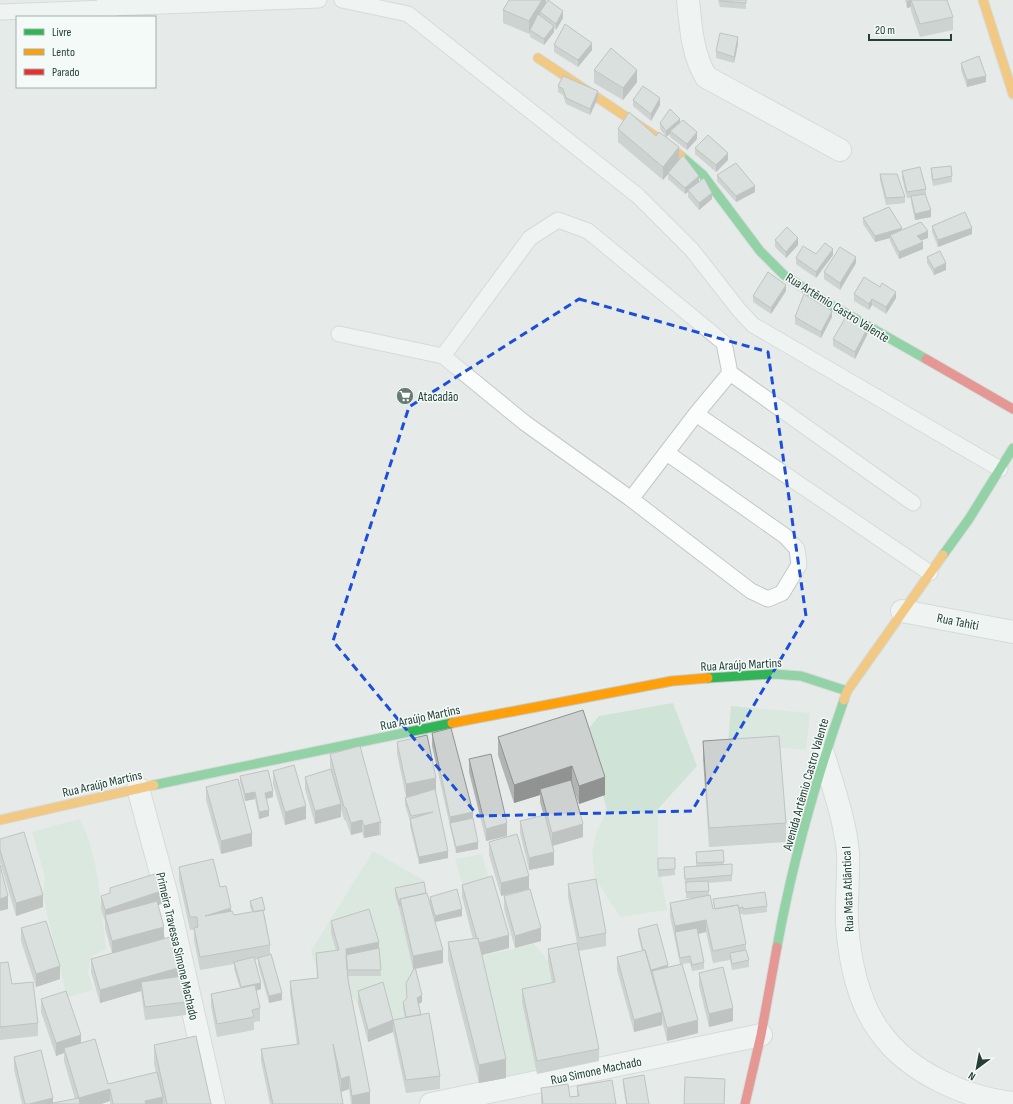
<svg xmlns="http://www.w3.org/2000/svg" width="1013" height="1104" font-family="'Sofia Sans Condensed',sans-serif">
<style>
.green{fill:#cfe4d6}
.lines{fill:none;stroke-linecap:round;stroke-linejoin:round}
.lane-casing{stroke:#c3c8c6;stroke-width:17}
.street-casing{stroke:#c3c8c6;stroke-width:24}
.fast-casing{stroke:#c1c9c6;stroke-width:11}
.slow-casing{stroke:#c1c9c6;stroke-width:11}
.jam-casing{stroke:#c1c9c6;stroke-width:11}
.lane{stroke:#fbfcfc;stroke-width:15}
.street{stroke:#fbfcfc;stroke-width:22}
.fast{stroke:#30b455;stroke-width:9}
.slow{stroke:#ff9f0a;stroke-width:9}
.jam{stroke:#e5322d;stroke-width:9}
.wall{fill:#b0b5b3}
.shaded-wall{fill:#909392}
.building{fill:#cdd2d0;stroke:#909392}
.marked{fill:none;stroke:#1d4ed8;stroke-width:3;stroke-dasharray:8 5;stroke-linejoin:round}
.labels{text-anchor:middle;stroke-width:3;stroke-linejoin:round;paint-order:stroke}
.street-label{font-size:13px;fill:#233f37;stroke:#f4faf7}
.poi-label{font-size:13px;fill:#233f37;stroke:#f4faf7;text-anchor:start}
</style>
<rect width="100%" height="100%" fill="#e6ebe9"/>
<path class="green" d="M673,703L697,766L658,809V859L667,910L620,917L595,878L592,853L596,833L607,811L586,732L599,716Z
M731,706L810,713L806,750L728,743Z
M79,819C98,847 102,914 106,949L91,957L88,972L93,990L67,997L43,897L45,877L32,832Z
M373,851L425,881L424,889L396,895L415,973L406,989L407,1004L403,1008L406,1024L393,1032L383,995L358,1004L348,993L347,976H380L339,963L316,966L311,951Z
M482,854L490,883L464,889L455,859Z
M534,944L548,961L555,995L537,1074L506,1078L478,957Z"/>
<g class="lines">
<defs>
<path id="lane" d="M342,0L408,14L638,196L692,250L739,310L753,325L1000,469
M0,12L319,0
M339,334L443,356
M730,373L913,503
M696,414L631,499L525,423L443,356L530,238L558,220L588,231L724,343L730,373L696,414L930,573
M631,499L751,591L768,599L782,593L799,565L797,549L785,536L667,453"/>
<path id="street" d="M108,0L109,8
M688,0C691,28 692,53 706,77L840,150
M902,611L1013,632
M824,756C833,787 845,820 848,853C849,876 846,900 847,923C849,958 858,1003 880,1032C908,1072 966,1098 1013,1103
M138,788L166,892L214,1104
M431,1104L761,1035"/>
<path id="fast" d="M681,156L703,175L760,251L784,275L824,301L926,359
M943,555L969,519L1013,448
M708,678L773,674L801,676L847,691
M154,785L452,723
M777,947C792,864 816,779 844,700"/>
<path id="slow" d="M983,0L1013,94
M538,58L664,142L681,156
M844,700L847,691L943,555
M452,723L672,681L708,678
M0,820L154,785"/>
<path id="jam" d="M926,359L1013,409
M745,1104L761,1035L777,947"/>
</defs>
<use href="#lane" class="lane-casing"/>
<use href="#street" class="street-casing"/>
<use href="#fast" class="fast-casing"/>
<use href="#slow" class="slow-casing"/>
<use href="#jam" class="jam-casing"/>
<use href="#lane" class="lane"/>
<use href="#street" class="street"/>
<use href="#fast" class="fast"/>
<use href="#slow" class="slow"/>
<use href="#jam" class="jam"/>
</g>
<path class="wall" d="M546,0V3L563,18L556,30L554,28V32L544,45L530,37V32L529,34L503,23V10Z
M718,0H746V9L720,7Z
M905,0H947L953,17V30L920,37L911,11V7L907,8Z
M738,44L734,63L716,58V51Z
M554,45L592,50L578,67L554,52Z
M961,63L986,82L967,87L961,70Z
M594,70L637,82L623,100L594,83Z
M558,86L598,98L590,115L566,104L563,95L558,92Z
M633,100L660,105L651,121L633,106Z
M660,123H680L697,139L687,150L670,137V134L666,137L679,160L699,182L712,199L699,210L688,197V192L685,194L668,179V174L663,180L618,142V129L656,136L666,137L660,129Z
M695,148L728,160L716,172L695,154Z
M931,168L952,176V182L933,186L931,175Z
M902,171L926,189V195L931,217L915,220L911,202V198H907L902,178Z
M880,174L905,197V203L886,205L880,180Z
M717,175L755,192L736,202L717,181Z
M863,218L928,238L921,240L923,249L899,259L890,241V238L875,242L863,224Z
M932,226L972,234L938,247L932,232Z
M775,240L798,245L786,258L775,247Z
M816,254L833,255L816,278L796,264V258Z
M927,257L946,270L934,275L927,263Z
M856,263L840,290L824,279V272Z
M880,287L896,298L886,314L872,305L869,310L854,301V294Z
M786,291L771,314L753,302V296Z
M795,317H832L821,338L795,324Z
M868,333L855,359L833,346V339Z
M583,710L605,795L579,804L573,788L583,837L552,846L554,865L529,870L520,833V821L544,816L540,802V795L514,803L498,755V737Z
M432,733L473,818L478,849L456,853L432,746Z
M703,741L786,823V842L709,847L703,759Z
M397,742L436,791H435L448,858L419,864L410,826V821L405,805V798L416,795L406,797L397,754Z
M330,754L381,823V836L379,835L364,838L362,832L351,835L346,821L344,820L341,809V817L315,824L305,789V777L331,769L330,767Z
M469,759L507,836L486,841L469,772Z
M273,771L306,819L285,825L273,784Z
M240,776L273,797L267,799L269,816L259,819L255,799L245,801L240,782Z
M206,787L252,846L221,854L206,800Z
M517,834L501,896L489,855V842Z
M0,839L43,907L16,916L0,862Z
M723,850L724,865L732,875V881L708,883L709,895L713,909H714L713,899L767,906V912L743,915V914H740L746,944V950L749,960V967L732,970L730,960L713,963L706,932L698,934L704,962V969L692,971L690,963L682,964L698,1033L667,1041L662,1021V1025L634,1032L617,970V957L642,951L638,935V929L668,967L680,964L670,916V903L696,898H686V885H685L684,867H696V852Z
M658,858L675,869V875L658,877Z
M179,867L220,887L231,911L234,915L252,912L250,907V901L265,917L270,945V954L282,1000L269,1003L258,964V959L255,960L261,989L256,991L260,1008V1021L254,1022V1030L217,1037L211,1006V994L240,988L234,969V964L200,970L194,940V930H190L179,880Z
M568,884L606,933V946L579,951L599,1049V1061L537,1074L522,1002V989L552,983L548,961V949L577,943L568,897Z
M462,885L509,948L482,955L506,1078L479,1083L448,960V942L473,939L462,897Z
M395,888L426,893L430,902V897L462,916L435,922L443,963L416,969L422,1002L419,1004L421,1015L440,1076V1089L406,1093L393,1032L368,1042L358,1004V991L393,1020L405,1018L403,1008V1002L407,998L406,983L414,969H413L400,912L395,895Z
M101,896L164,903L158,905L164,938L178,977L186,1002V1015L145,1020L141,991L100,1003L91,972V959L112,953L105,928V922L101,909Z
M504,896L541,941L515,948L504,909Z
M331,921L379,948L381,976H348L370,1104H351L349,1089L341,1092L343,1104H270L261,1061V1049L297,1045L290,994V981L317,978L316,953L336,951L331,933Z
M21,928L60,979L36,987L21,941Z
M0,963L12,984L38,1023V1036L0,1040Z
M699,973L733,1021L709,1027L699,986Z
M41,999L81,1043L108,1084L156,1072L154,1064V1045L211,1104H163V1103V1104H110V1101L101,1104H22L14,1069V1057L53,1103L75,1099L64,1061V1053L56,1056L41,1012Z
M623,1079L649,1104H626L623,1085Z
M577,1086L616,1104H541V1088L570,1097L577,1096Z"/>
<path class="shaded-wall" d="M542,0H546V6L540,12V16L530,30V32L529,34V21Z
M911,0V7L907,8V1Z
M563,11V18L556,30V24Z
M554,26V32L544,45V39Z
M738,37V44L734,63V57Z
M592,43V50L578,67V60Z
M637,70V82L623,100V88Z
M986,76V82L967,87V80Z
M598,91V98L590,115V109Z
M660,98V105L651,121V114Z
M680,119V126L670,131V134L666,137V131Z
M697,132V139L687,150V144Z
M679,147V160L668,173V174L663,180V167Z
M728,153V160L716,172V165Z
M699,176V183L688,190V192L685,194V188Z
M755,186V192L736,202V196Z
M712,193V199L699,210V203Z
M931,210V217L915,220V214Z
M902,228V235H890V238L875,242V236Z
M972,228V234L938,247V240Z
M928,231V238L917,242V236Z
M798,238V245L786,258V252Z
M923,242V249L899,259V252Z
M833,249V255L816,278V272Z
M856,257V263L840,290V283Z
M946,263V270L934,275V269Z
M786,285V291L771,314V308Z
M896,292V298L886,314V307Z
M872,299V305L869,310V304Z
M832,311V317L821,338V332Z
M868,327V333L855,359V352Z
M572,766V785L540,789V795L514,803V785Z
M605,777V795L579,804V786Z
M436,778V791L406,797V784Z
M273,791V797L265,799V793Z
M255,792V799L245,801V794Z
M341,804V817L315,824V811Z
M306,806V819L285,825V812Z
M269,810V816L259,819V812Z
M473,812V824L450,823V817Z
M362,820V832L351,835V823Z
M379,822V835L364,838V826Z
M507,823V836L486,841V829Z
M583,824V837L552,846V833Z
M252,833V846L221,854V841Z
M478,842V849L456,853V847Z
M448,851V858L419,864V857Z
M554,852V865L529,870V858Z
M529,876V889L501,896V883Z
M164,890V903L107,922L105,916V910Z
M43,895V907L16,916V903Z
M8,896V909L0,911V899Z
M231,908V921L205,916Z
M462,909V916L435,922V916Z
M706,920V932L676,939L675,932V926Z
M164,927V940L112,954V941Z
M541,928V941L515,948V936Z
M509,935V948L478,956V944Z
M379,942V955L346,962V949Z
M443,950V963L413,969V956Z
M668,965V971H652V976L649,970Z
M60,966V979L36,987V974Z
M178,968V980L141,982V991L100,1003V990Z
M261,983V989L242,995V988Z
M282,993V1000L269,1003V996Z
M422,995V1002L417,1005V998Z
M733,1008V1021L709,1027V1014Z
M662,1012V1025L634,1032V1020Z
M393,1020V1032L368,1042V1030Z
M698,1020V1033L667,1041V1028Z
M81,1035V1048H64V1053L56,1056V1043Z
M506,1059V1078L479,1083V1065Z
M349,1076V1089L341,1092V1079Z
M110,1089V1101L101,1104H79V1098Z
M370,1092V1104H352V1096Z
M163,1097V1104H145V1101Z
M53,1098V1104H29Z"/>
<path class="building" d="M509,0H542L529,21L503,10Z
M548,0L563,11L556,24L540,12Z
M720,0H746V3L720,1Z
M911,0H947L953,17L920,24Z
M538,14L554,26L544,39L530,30Z
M565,24L592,43L578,60L554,45Z
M720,33L738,37L734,57L716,51Z
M611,48L637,70L623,88L594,70Z
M979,56L986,76L967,80L961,63Z
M563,76L598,91L590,109L566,98L563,89L558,86Z
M643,86L660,98L651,114L633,100Z
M670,109L680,119L666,131L660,123Z
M629,112L656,136L659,132L679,147L663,167L618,129Z
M683,120L697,132L687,144L670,131Z
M708,135L728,153L716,165L695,148Z
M683,155L699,176L685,188L668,173Z
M736,163L755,186L736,196L717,175Z
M951,166L952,176L933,180L931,168Z
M920,167L926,189L907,192L902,171Z
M880,174H897L905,197L886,198Z
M704,178L712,193L699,203L688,190Z
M925,194L931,210L915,214L911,196Z
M889,207L902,228L875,236L863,218Z
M965,212L972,228L938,240L932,226Z
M921,222L928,231L917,236L923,242L899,252L890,235Z
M787,227L798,238L786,252L775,240Z
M825,243L833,249L816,272L796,258L803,246L816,254Z
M840,247L856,257L840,283L824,272Z
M940,251L946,263L934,269L927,257Z
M768,272L786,285L771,308L753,296Z
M864,277L880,287L882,283L896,292L886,307L872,299L869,304L854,294Z
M804,294L832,311L821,332L795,317Z
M847,315L868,327L855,352L833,339Z
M583,710L605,777L579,786L572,766L514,785L498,737Z
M451,728L473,812L450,817L432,733Z
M427,735L436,778L406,784L397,742Z
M779,736L786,823L709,828L703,741Z
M360,746L381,823L379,822L364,826L362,820L351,823L346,808L344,807L330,754Z
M491,754L507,823L486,829L469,759Z
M294,765L306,806L285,812L273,771Z
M331,769L341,804L315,811L305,777Z
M268,770L273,791L265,793L269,810L259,812L255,792L245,794L240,776Z
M238,779L252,833L221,841L206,787Z
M571,780L583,824L552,833L540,789Z
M435,789L448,851L419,857L410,819L433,812L411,816L405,798Z
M545,815L554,852L529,858L520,821Z
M473,818L478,842L456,847L450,823Z
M24,832L43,895L16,903L0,850V839Z
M517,834L529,876L501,883L489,842Z
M723,850L724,862L697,863L696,852Z
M658,858H675V869L658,870Z
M213,859L220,887L226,886L231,908L205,916L232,911L234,915L263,910L270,945L200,957L194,928L198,927L197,917H190L179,867Z
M732,864V875L685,879L684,867Z
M0,865L8,896L0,899Z
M158,873L164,890L105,910L101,896L110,893V888Z
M492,876L509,935L479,943L478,938L477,939L462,885Z
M596,879L606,933L579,938L568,884Z
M708,881L709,891L686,892V882Z
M424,882L426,893L400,899V906L395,888Z
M457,889L462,909L435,916L430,897Z
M530,889L541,928L515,936L504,896Z
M765,892L767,906L743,909V907L739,908L738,905L715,909L713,899Z
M427,893L443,950L413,956L400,899Z
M710,895L713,909L738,905L746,944L713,951L706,920L675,926L670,903Z
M262,897L265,910L254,912L250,901Z
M157,901L164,927L112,941L105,915Z
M369,909L379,942L346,949L348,980L370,1092L352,1096L349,1076L341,1079L333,1044L343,1104H273L261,1049L299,1044L290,981L318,978L316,953L339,950L331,921Z
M46,921L60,966L36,974L21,928Z
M657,924L668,965L651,970L645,950H643L638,929Z
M697,928L704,962L692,965L690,956L680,958L675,932Z
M170,937L178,968L100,990L91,959Z
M478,938L506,1059L479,1065L448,942Z
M577,943L599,1049L537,1061L522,989L555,982L548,949Z
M379,948L381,970H347L346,955Z
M645,950L662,1012L634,1020L617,957Z
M746,950L749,960L732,964L730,953Z
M271,954L282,993L269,996L258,958Z
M254,957L261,983L241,987L234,962Z
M8,962L12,984L33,982L38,1023L0,1027V963Z
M682,964L698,1020L667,1028L652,971Z
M415,967L422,995L417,998L421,1015L406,1017L403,1002L407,998L406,983Z
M723,967L733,1008L709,1014L699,973Z
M182,976L186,1002L145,1007L141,982Z
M383,982L393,1020L368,1030L358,991Z
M255,985L260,1008L252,1010L254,1017L217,1024L211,994Z
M66,991L81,1035L56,1043L41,999Z
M429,1013L440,1076L406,1080L393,1020Z
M196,1036L211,1104H167L154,1045Z
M95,1039L108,1084L157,1072L163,1097L145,1101L146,1104H113L110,1089L79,1098L80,1104H48L79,1098L64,1048Z
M41,1050L53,1098L29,1104H25L14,1057Z
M644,1075L649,1104H627L623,1079Z
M685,1077L725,1079L724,1104H684Z
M612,1080L616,1104H543L541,1088L568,1084L570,1097L579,1096L577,1086Z"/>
<path d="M0 0H1013V1104H0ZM579,299L768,352L806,616L692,811L478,816L333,641L409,407Z" fill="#e6ebe9" fill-opacity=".55" fill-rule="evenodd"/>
<path class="marked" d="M579,299L768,352L806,616L692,811L478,816L333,641L409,407Z"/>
<defs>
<symbol id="supermarket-disc" viewBox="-11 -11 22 22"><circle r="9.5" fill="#677b75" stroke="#f4faf7"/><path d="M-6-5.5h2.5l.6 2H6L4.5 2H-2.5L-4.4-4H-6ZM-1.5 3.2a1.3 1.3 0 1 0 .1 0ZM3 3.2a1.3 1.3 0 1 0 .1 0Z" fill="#fff"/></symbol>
</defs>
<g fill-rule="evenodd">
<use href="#supermarket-disc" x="395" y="386" width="20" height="20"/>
</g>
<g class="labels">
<g class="street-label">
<text transform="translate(838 307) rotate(32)" y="5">Rua Artêmio Castro Valente</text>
<text transform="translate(958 621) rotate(11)" y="5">Rua Tahiti</text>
<text transform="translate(741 664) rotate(-3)" y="5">Rua Araújo Martins</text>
<text transform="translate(420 717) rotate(-12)" y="5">Rua Araújo Martins</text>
<text transform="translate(102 783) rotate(-13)" y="5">Rua Araújo Martins</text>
<text transform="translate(805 784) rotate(-74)" y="5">Avenida Artêmio Castro Valente</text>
<text transform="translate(847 889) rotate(-92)" y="5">Rua Mata Atlântica I</text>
<text transform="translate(178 946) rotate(77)" y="5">Primeira Travessa Simone Machado</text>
<text transform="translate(596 1070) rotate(-12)" y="5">Rua Simone Machado</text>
</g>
<g class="poi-label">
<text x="418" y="401">Atacadão</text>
</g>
</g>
<rect x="16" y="16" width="140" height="72" fill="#f4faf7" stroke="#a0afaa"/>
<rect x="24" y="29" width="20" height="6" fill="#30b455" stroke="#a0afaa"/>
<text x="52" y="36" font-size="12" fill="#233f37">Livre</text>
<rect x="24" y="49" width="20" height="6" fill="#ff9f0a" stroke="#a0afaa"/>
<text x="52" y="56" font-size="12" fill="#233f37">Lento</text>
<rect x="24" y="69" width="20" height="6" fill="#e5322d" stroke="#a0afaa"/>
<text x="52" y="76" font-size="12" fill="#233f37">Parado</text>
<g transform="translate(977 1068) rotate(212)" stroke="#f4faf7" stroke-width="3" paint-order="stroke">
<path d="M0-3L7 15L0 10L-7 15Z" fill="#233f37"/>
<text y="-6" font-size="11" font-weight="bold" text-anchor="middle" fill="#233f37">N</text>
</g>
<path d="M869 34v6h82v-6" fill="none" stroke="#233f37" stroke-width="2"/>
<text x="875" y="34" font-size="12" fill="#233f37" stroke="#f4faf7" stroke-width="3" paint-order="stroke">20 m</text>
</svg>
